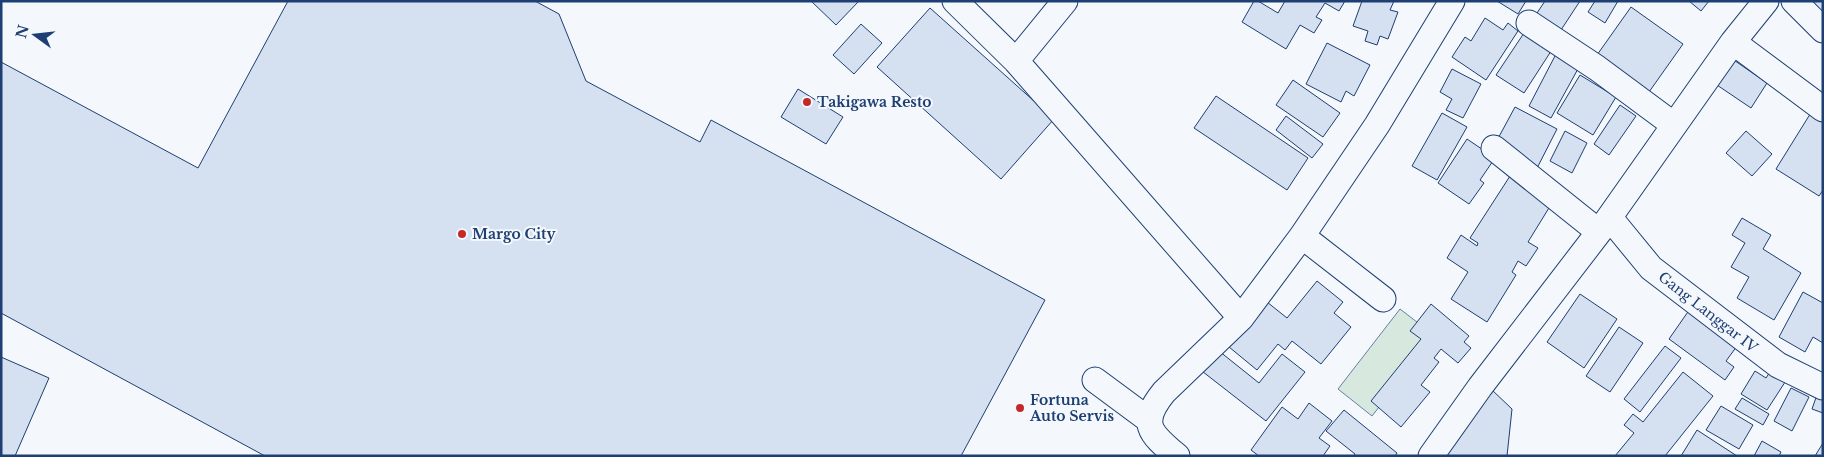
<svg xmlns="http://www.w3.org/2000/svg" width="1824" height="457" font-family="'Libre Baskerville',serif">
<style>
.park{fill:#d7e8df;stroke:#687fa3}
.building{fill:#d5e0f0;stroke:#1d3f73}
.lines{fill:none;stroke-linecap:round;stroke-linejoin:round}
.street-casing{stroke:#1d3f73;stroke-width:27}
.street{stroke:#f4f7fb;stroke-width:25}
.poi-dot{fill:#c62828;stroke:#f4f7fb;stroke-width:2}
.labels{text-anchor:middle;stroke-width:4;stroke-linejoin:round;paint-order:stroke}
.poi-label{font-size:14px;font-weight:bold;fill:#1d3f73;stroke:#f4f7fb;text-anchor:start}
.street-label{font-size:14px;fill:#1d3f73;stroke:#f4f7fb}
</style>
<rect width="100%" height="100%" fill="#f4f7fb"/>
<path class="park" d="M1400,309L1435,336L1372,416L1338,389Z"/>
<path class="building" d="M288,1H535L559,14L586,81L700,142L711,120L1045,300L961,456H265L1,313V62L198,168Z
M811,1H859L836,25Z
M1254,1H1258L1278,13L1285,1H1345L1339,11L1325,3L1316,17L1322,20L1314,33L1300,25L1286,49L1242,22Z
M1362,1H1394L1390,10L1398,12L1388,39L1380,36L1377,45L1365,41L1368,31L1353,26Z
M1497,1H1526L1518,14Z
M1545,1H1580L1559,33L1535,16Z
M1595,1H1618L1605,23L1588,12Z
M1689,1H1709L1701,11Z
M1805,1H1823V21Z
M1631,7L1683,44L1649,92L1597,55Z
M930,8L1054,119L1001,179L877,67Z
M1485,18L1503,30L1508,23L1518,31L1486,80L1452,57L1465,37L1471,41Z
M861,24L882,43L854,74L833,55Z
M1528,27L1555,45L1524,93L1496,75Z
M1327,43L1370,65L1354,96L1346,91L1341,102L1306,84Z
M1556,54L1579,67L1551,118L1529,106Z
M1728,56L1767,83L1751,108L1711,81Z
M1452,69L1481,84L1463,118L1446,110L1452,99L1440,92Z
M1580,75L1616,97L1593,135L1557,113Z
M1293,80L1340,113L1323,137L1276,105Z
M798,89L843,117L826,144L781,117Z
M1216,96L1308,158L1287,190L1194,128Z
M1620,105L1636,116L1609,155L1594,144Z
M1515,107L1557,129L1534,174L1495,144Z
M1812,111L1823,118V190L1819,196L1776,169Z
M1442,113L1467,127L1437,180L1412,166Z
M1286,116L1323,144L1312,158L1276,130Z
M1565,131L1587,143L1572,173L1550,161Z
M1746,131L1772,154L1752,176L1726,153Z
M1467,139L1495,158L1480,180L1484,183L1469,204L1438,183Z
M1510,176L1552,203L1528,242L1538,248L1526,266L1518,261L1512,272L1516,275L1487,322L1451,299L1468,272L1447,258L1461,235L1477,246L1478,243L1470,238Z
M1742,218L1771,235L1763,249L1801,273L1774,320L1737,298L1749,277L1731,267L1745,243L1732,235Z
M1317,281L1343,302L1334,313L1351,327L1321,364L1292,341L1285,350L1278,344L1257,370L1229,347L1267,302L1287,318Z
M1803,292L1823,303V343L1813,337L1805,352L1779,337Z
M1580,294L1617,319L1584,368L1547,342Z
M1431,304L1469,336L1464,342L1471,348L1458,363L1441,349L1434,358L1439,362L1421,385L1430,392L1401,427L1371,401L1421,339L1410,331Z
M1692,306L1740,342L1726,361L1734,367L1725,380L1669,339Z
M1619,327L1643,343L1610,392L1586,376Z
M1665,346L1681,358L1640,412L1624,399Z
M1214,347L1259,383L1282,354L1305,372L1266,421L1198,368Z
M1,357L49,378L15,456H1Z
M1773,367L1789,376L1767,410L1741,394L1755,371L1766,378Z
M1683,372L1713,396L1665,456H1615L1634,433L1624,425L1633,414L1643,422Z
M1791,388L1809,397L1792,431L1774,421Z
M1491,389L1512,409L1507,456H1444Z
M1819,389L1823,390V413L1812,409Z
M1742,398L1769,414L1763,425L1735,409Z
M1309,403L1332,421L1319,438L1330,446L1323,456H1259L1251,450L1282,407L1298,419Z
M1721,406L1753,425L1739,449L1706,430Z
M1344,410L1397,453L1395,456H1354L1355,454L1326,431Z
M1697,430L1737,456H1681Z
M1762,441L1781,452L1779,456H1754Z
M1823,443V456H1815Z"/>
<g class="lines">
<defs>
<path id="street" d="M955,1L1016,61L1241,318
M1794,1L1823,30
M1529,23L1597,68L1674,125
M1733,42L1823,109
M1016,61L1065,1
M1494,148L1599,232
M1610,218L1651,268L1778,365L1823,387
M1302,236L1383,299
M1095,380L1149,420
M1177,456C1149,433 1139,423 1164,392L1241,318L1302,236L1377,125L1452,1
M1431,456L1480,387L1599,232L1733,42L1766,1"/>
</defs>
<use href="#street" class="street-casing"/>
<use href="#street" class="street"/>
</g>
<g class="poi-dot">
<circle cx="807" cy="102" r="5"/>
<circle cx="462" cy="234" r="5"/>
<circle cx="1020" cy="408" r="5"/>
</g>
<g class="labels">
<g class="poi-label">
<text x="817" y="107">Takigawa Resto</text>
<text x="472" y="239">Margo City</text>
<text x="1030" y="405">Fortuna<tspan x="1030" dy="16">Auto Servis</tspan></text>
</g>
<g class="street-label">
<text transform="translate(1708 312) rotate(38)" y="5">Gang Langgar IV</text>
</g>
</g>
<rect width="1824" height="457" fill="none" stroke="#1d3f73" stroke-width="5"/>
<g transform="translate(35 35) rotate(285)" stroke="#f4f7fb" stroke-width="4" paint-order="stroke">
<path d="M0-4L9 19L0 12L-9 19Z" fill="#1d3f73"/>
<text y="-8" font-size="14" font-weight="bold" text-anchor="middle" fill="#1d3f73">N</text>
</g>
</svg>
